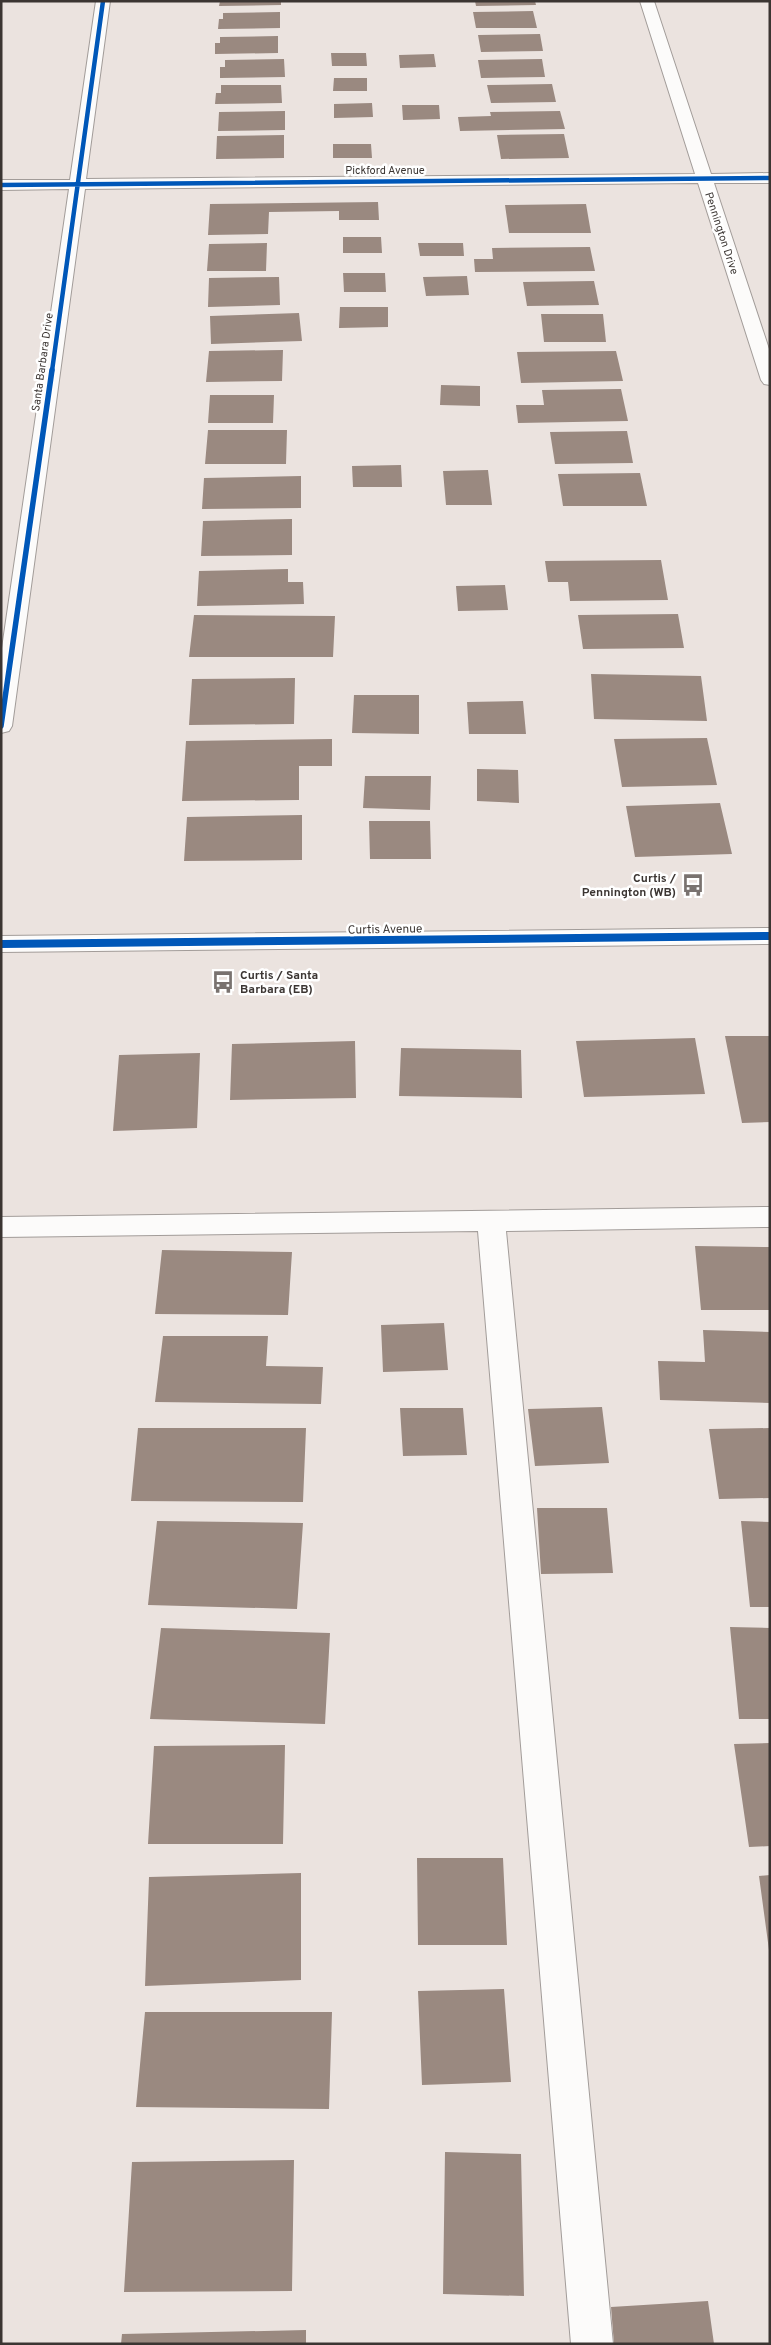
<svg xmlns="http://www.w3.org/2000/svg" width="771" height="2345" font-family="Overpass,sans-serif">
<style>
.building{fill:#9a8980}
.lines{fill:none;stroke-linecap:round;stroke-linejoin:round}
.service-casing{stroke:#a29c99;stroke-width:2}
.minor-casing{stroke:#a29c99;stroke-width:2}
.tertiary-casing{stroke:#a29c99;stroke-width:2}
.service{fill:#fcfbfa;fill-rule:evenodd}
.minor{fill:#fcfbfa;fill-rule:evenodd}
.tertiary{fill:#fcfbfa;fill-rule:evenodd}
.cycleway-far2-casing{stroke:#fff;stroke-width:6}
.cycleway-far1-casing{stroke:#fff;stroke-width:8}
.cycleway-casing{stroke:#fff;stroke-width:11}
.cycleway-far2{stroke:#0057b8;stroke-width:4.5}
.cycleway-far1{stroke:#0057b8;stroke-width:5.5}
.cycleway{stroke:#0057b8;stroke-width:8}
.labels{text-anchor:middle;stroke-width:5;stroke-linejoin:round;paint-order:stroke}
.far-street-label{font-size:11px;fill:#3b3532;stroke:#fff}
.poi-label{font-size:12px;font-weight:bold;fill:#3b3532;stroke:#fff;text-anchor:end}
.street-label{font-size:12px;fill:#3b3532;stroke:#fff}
</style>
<rect width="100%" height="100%" fill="#ebe3df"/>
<path class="building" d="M220,1H281V5L219,6Z
M475,1H535L536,5L476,6Z
M533,11L537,28H476L473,12Z
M280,12V28L218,29L219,19H223V13Z
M540,34L543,51L481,52L478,35Z
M278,36V53L215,54V43H220V37Z
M331,53H366L367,66H332Z
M434,54L436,67L400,68L399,55Z
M284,59L285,77L220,78V67H225V60Z
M542,59L545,77L481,78L478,60Z
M334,78H367V91H333Z
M552,84L556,102L491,103L487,85Z
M221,85H281L282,103L215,104L216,93H221Z
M372,103L373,117L334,118V104Z
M402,105H439L440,119L403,120Z
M285,111V130L218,131L219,112Z
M560,111L565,129L460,131L458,117L491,116L490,112Z
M564,134L569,158L501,159L497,135Z
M284,135V158L216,159L217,136Z
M333,144H371L372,158H333Z
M378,202L379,220H339V211L269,212L268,234L208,235L210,204Z
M586,204L591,233H509L505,205Z
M343,237H381L382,253H343Z
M267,243L266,271H207L209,244Z
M418,243H463L464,256H420Z
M590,247L595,271L475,272L474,259H493L492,248Z
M343,273H385L386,292H344Z
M467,276L469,295L426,296L423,277Z
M279,277L280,305L208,307L209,278Z
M594,281L599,305L527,306L523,282Z
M340,307H388V327L339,328Z
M299,313L302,341L211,344L210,316Z
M541,314H603L606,342H544Z
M283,350L282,381L206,382L209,351Z
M616,351L623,381L521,383L517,352Z
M441,385L480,386V406L440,405Z
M621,389L628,421L518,423L516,405H544L542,390Z
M210,395H274L273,423H208Z
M208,430H287L286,464H205Z
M627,431L633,463L555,464L550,432Z
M401,465L402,487H353L352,466Z
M488,470L492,505H446L443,471Z
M640,473L647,506H563L558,474Z
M301,476V508L202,509L204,478Z
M292,519V555L201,556L203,521Z
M661,560L668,600L570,601L568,582H548L545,561Z
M288,569V582H303L304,604L197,606L199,571Z
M505,585L508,610L458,611L456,586Z
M678,614L684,648L583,649L578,615Z
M194,615L335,616L333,657H189Z
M591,674L701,676L707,721L594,719Z
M295,678L294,724L189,725L192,679Z
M354,695H419V734L352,733Z
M523,701L526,734H469L467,702Z
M707,738L717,785L622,787L614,739Z
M332,739V766H299V800L182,801L186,741Z
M477,769L518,770L519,803L477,801Z
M365,776H431L430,810L363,808Z
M720,803L732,854L635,857L626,806Z
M302,815V860L184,861L187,817Z
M369,821H430L431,859H370Z
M725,1036H770V1122L742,1123Z
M695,1038L705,1094L584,1097L576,1041Z
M355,1041L356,1098L230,1100L232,1044Z
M401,1048L521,1050L522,1098L399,1096Z
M200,1053L197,1128L113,1131L119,1055Z
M695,1246L770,1247V1310H701Z
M162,1250L292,1252L288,1315L155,1314Z
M444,1323L448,1370L383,1372L381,1325Z
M703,1330L770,1332V1403L660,1400L658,1361L705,1362Z
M163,1336H268L266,1366L323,1367L321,1404L155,1402Z
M602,1407L609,1463L535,1466L528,1409Z
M400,1408H463L467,1455L403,1456Z
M138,1428H306L303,1502L131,1501Z
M770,1428V1498L719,1499L709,1429Z
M537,1508H607L613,1573L541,1574Z
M157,1521L303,1523L297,1609L148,1605Z
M741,1521L770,1522V1607H750Z
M730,1627L770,1628V1719H739Z
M161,1628L330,1633L325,1724L150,1719Z
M770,1743V1846L749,1847L734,1744Z
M285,1745L283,1844H148L154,1746Z
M417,1858H503L507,1945H418Z
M301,1873V1980L145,1986L149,1877Z
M770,1875V1950H769L759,1876Z
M504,1989L511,2082L422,2085L418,1991Z
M145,2012H332L329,2109L136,2107Z
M445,2152L521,2154L524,2296L443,2294Z
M294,2160L292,2291L124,2292L132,2162Z
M708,2301L714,2344H614L611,2307Z
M306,2330V2344H121L122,2334Z"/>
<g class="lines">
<defs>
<path id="service" d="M770,1207V1227L506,1231L613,2344H571L478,1231L1,1237V1217Z"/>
<path id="minor" d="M96,1H110L86,179L695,174L640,1H654L711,174L770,173V183H714L770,352V385L764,384L761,380L698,183L85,189L12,726L9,731L1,733V655L69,189L1,190V180H70Z"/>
<path id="tertiary" d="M770,928V944L1,952V936Z"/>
</defs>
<use href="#service" class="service-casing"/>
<use href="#minor" class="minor-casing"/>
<use href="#tertiary" class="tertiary-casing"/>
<use href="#service" class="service"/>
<use href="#minor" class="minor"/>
<use href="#tertiary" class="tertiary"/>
<defs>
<path id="cycleway-far2" d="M1,185L770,178
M52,371L103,1"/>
<path id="cycleway-far1" d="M1,726L52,370"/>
<path id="cycleway" d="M1,944L770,936"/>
</defs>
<use href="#cycleway-far2" class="cycleway-far2-casing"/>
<use href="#cycleway-far1" class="cycleway-far1-casing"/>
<use href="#cycleway" class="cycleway-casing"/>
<use href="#cycleway-far2" class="cycleway-far2"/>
<use href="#cycleway-far1" class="cycleway-far1"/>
<use href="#cycleway" class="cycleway"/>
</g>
<defs>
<symbol id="bus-bare" viewBox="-9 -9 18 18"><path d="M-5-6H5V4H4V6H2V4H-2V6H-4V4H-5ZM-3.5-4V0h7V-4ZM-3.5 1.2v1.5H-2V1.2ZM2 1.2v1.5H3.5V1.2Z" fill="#79726f" stroke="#fff" stroke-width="2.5" paint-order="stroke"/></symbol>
</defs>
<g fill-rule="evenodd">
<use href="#bus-bare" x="677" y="869" width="32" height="32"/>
<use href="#bus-bare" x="207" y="966" width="32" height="32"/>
</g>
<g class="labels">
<g class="far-street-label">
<text x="385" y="174">Pickford Avenue</text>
<text transform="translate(722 233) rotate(72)" y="4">Pennington Drive</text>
<text transform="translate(42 362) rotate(-82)" y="4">Santa Barbara Drive</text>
</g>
<g class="poi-label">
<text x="676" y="882">Curtis /<tspan x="676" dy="14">Pennington (WB)</tspan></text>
<text x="240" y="979" text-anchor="start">Curtis / Santa<tspan x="240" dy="14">Barbara (EB)</tspan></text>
</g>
<g class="street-label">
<text transform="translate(385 929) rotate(-1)" y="4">Curtis Avenue</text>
</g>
</g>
<rect width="771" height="2345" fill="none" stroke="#3b3532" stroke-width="5"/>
</svg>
